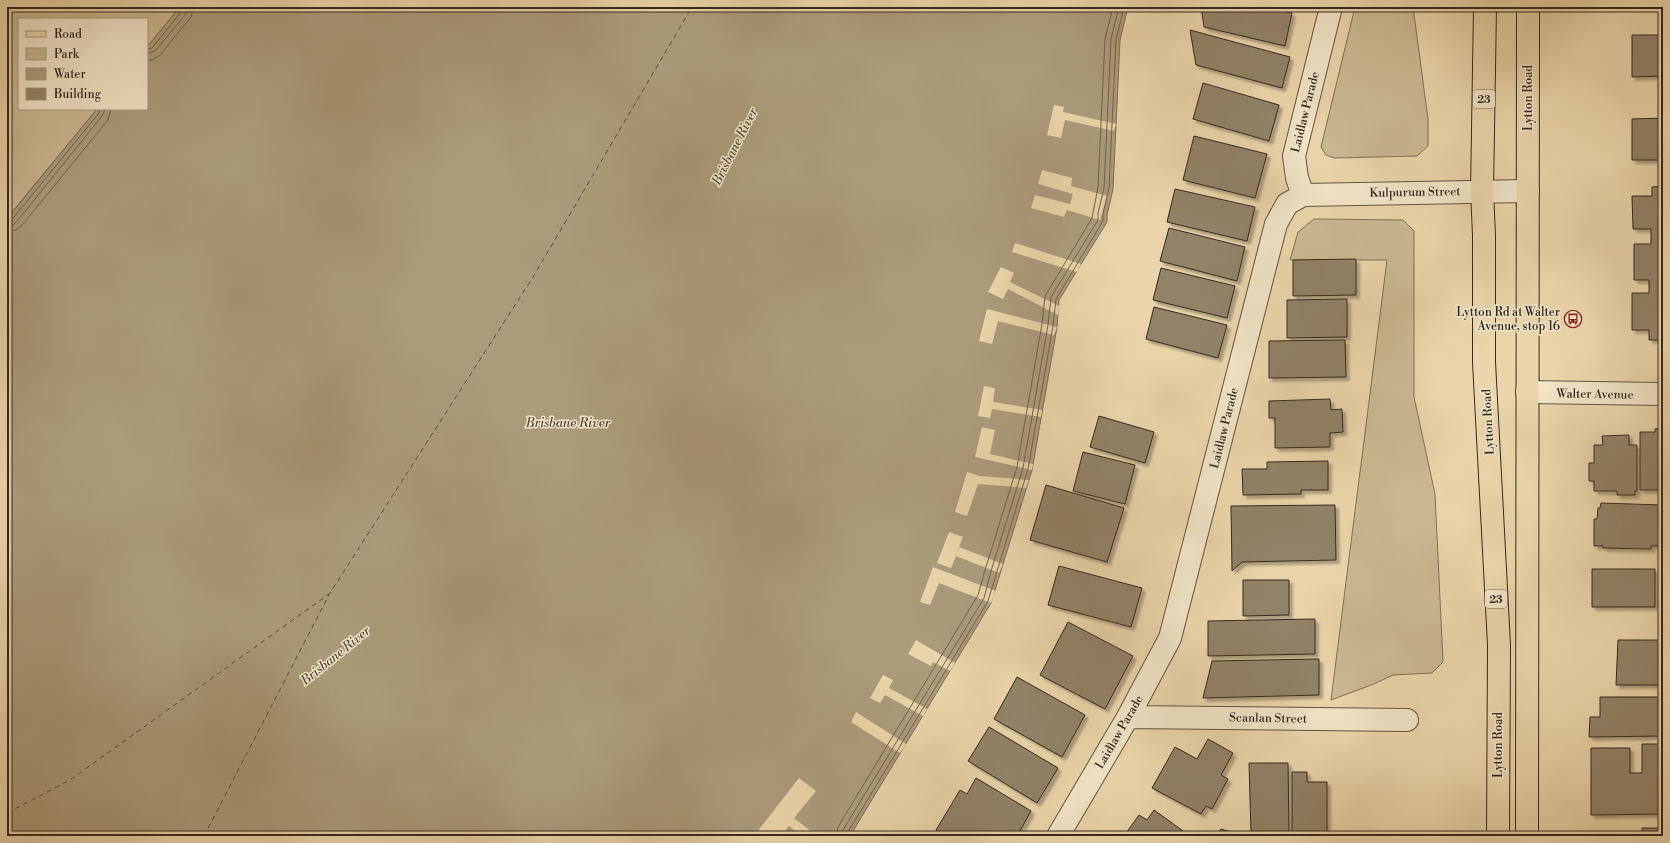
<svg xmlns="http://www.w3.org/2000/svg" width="1670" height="843" font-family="'Libre Bodoni',serif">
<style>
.green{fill:#cab892;stroke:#7f705a}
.water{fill:#ab9b7b;stroke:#7b6d57}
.pier{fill:#e9d5a9}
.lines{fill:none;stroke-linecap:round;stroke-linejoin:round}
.shore{stroke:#70624e;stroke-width:1}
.ferry{stroke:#584b3c;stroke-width:1;stroke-dasharray:5 4;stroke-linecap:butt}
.building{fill:#928268;stroke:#342921;filter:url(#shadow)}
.minor-casing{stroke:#615443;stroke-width:24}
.major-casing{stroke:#342921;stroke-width:24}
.minor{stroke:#f1e4c7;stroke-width:22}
.major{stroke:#e9d5a9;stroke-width:22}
.labels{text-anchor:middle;stroke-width:3;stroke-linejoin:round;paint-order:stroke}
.shield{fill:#f1e4c7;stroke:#6d6153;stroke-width:1}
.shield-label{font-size:11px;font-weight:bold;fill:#342921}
.street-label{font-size:12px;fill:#342921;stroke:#f1e4c7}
.poi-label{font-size:12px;fill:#342921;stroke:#f1e4c7;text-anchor:end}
.water-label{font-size:13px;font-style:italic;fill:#584b3c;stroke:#f1e4c7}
</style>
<defs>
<filter id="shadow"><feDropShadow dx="3.5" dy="3.5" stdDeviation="1" flood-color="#0004"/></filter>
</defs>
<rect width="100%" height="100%" fill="#e9d5a9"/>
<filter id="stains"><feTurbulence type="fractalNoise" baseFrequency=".005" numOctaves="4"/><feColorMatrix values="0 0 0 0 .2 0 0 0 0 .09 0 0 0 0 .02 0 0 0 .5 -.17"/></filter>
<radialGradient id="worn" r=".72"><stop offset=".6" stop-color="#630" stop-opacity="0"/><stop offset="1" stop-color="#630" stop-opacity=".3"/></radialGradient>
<path class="green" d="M13,7H180L147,47V19H19V109H97L7,218V12Z
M1355,7H1413L1428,119V146L1417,156L1334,158L1326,155L1321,147Z
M1314,219L1403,220L1414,231V397L1435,494L1443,662L1432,673L1393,675L1374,684L1331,700L1387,260H1290L1298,232Z"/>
<path class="water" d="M180,7H1128L1120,40L1113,189L1107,215V222L1059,300L1057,327L1032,470L991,603L850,836H7V219L97,109H147V47Z"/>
<path class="pier" d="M1054,105L1064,107L1063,112L1116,124L1114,131L1065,120L1061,138L1047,135Z
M1042,170L1072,178L1071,186L1107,196L1100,220L1067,210L1064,217L1031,208L1035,195L1070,204L1073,194L1038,184Z
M1015,243L1081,264L1077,272L1012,252Z
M1001,267L1014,273L1010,282L1059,306L1058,315L1008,289L1003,299L988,292Z
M987,309L1057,327L1054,335L998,321L992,344L979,341Z
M984,386L995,388L993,402L1042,410L1041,417L992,409L990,418L978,416Z
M982,427L995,430L990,454L1033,464L1032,470L975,457Z
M967,472L980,476L1029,480L1026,488L978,484L967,516L955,512Z
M949,532L963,537L959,547L1003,564L999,573L956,556L951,568L937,563Z
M933,567L996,591L991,603L939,583L930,605L920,602Z
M916,640L955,663L950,671L933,662L931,666L908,654Z
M883,675L893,680L889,688L927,709L923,716L885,695L880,703L870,698Z
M856,712L906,744L900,753L851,722Z
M799,778L816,791L794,818L817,836H802L789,826L781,836H754Z"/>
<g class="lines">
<path class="shore" d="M147,49L152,48L182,11L183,7
M147,54L155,51L186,14L188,7
M147,60H153L160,55L191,17L194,7
M7,221H10L14,217L99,113L100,109
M7,226L13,225L18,220L102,116L105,109
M7,232L16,230L23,224L108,120L111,109
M836,836L838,827L978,595L985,570L1017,467L1042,324L1045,296L1092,218L1098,187L1105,39L1113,7
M842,836L843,830L984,598L991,571L1023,468L1048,325L1051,297L1098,220V213L1104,188L1111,39L1119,7
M847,836L848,832L988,601L1028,469L1053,326L1056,299L1103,221V214L1109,188L1116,40L1124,7"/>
<path class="ferry" d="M7,813L70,780L329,594
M204,836L330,593L533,277L692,7"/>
</g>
<path class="building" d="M1201,7H1264L1292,13L1285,46L1204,27Z
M1190,30L1290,57L1282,88L1196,65Z
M1632,35H1663V76L1632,77Z
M1203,83L1279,105L1269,141L1193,119Z
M1663,118V160H1632V119Z
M1194,136L1267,154L1255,198L1183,180Z
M1663,186V340H1649V330H1632V293H1649V280H1634V244H1651V229H1633L1632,196H1652V187Z
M1175,189L1255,207L1247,241L1167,222Z
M1169,228L1245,247L1237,281L1160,261Z
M1356,259V295L1293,296V260Z
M1161,268L1235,286L1227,318L1153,300Z
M1347,299V337L1287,338V300Z
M1154,307L1227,325L1218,358L1146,339Z
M1345,340L1346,377L1269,378V341Z
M1330,399L1331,410L1342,409L1343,432L1330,433V447L1275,448V418H1269V401Z
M1099,416L1154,432L1145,463L1090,447Z
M1663,428V490H1640V432H1655V429Z
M1629,435V445H1637V491H1635V495H1617V491H1594V481H1589V463H1594V445H1603L1602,436Z
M1083,452L1135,465L1125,504L1073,491Z
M1328,461V490H1301V494L1243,495L1242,469H1267V462Z
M1046,485L1124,508L1107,562L1030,540Z
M1601,503L1663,505V546H1651V549L1603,548V546H1594V519H1597L1598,508H1600Z
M1335,505L1336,560L1242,562L1232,571L1231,506Z
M1059,566L1142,588L1131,627L1048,605Z
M1592,569H1655V607H1592Z
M1243,580H1289V615L1243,616Z
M1315,619V654L1208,656V621Z
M1068,622L1133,656L1105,709L1040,675Z
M1618,640H1663V685H1616Z
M1319,659V695L1203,698L1212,661Z
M1017,677L1085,715L1062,757L994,719Z
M1600,697H1663V736L1589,737L1590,717H1600Z
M989,727L1058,768L1037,803L968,761Z
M1208,739L1233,753L1221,775L1228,779L1212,809L1206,806L1201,814L1152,788L1175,747L1197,759Z
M1642,744H1663V814L1591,815V748H1630V773H1642Z
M1249,763H1288L1289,832L1251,833Z
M1292,772H1307V782H1327V836H1292Z
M976,778L1031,811L1017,836H945L936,830L960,790L967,794Z
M1154,810L1190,836H1124L1139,815L1147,820Z
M1642,828H1663V836H1642Z
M1221,829L1244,836H1216Z"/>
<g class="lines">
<defs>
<path id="minor" d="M1303,195L1528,191
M1527,392L1663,394
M1128,717L1407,720
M1058,836L1128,717L1170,638L1276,224L1287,204L1303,195L1297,178L1294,156L1331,7"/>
<path id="major" d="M1485,7L1482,191L1484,235V362L1499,645L1498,836
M1527,836L1528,7"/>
</defs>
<use href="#minor" class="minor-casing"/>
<use href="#major" class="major-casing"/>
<use href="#minor" class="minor"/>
<use href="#major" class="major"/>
</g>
<defs>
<symbol id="bus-ring" viewBox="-11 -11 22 22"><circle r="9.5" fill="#f1e4c7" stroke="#8f2418" stroke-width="1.5"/><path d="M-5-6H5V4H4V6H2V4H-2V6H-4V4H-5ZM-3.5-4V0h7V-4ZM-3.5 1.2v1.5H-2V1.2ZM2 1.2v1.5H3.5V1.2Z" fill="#8f2418"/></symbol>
</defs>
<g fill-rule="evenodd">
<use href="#bus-ring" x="1563" y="309" width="20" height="20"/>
</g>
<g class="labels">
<g class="shield">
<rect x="1473" y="90" width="22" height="18" rx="3"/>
<rect x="1485" y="590" width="22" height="18" rx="3"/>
</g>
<g class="shield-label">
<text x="1484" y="103">23</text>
<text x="1496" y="603">23</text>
</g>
<g class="street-label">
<text transform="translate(1528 98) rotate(-90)" y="4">Lytton Road</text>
<text transform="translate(1305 112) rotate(-76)" y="4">Laidlaw Parade</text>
<text transform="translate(1415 192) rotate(-1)" y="4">Kulpurum Street</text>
<text transform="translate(1595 394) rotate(1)" y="4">Walter Avenue</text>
<text transform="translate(1488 422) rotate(-93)" y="4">Lytton Road</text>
<text transform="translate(1224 428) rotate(-76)" y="4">Laidlaw Parade</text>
<text transform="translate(1268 718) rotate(1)" y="4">Scanlan Street</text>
<text transform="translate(1119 732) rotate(-60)" y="4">Laidlaw Parade</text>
<text transform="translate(1498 745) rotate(-90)" y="4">Lytton Road</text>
</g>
<g class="poi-label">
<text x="1560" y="316">Lytton Rd at Walter<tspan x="1560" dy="14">Avenue, stop 16</tspan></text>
</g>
<g class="water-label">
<text transform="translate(734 146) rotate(-63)" y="5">Brisbane River</text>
<text x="568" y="427">Brisbane River</text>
<text transform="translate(335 655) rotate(-39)" y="5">Brisbane River</text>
</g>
</g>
<rect width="1670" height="843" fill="none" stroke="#e9d5a9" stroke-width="24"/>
<rect x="8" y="8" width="1654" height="827" fill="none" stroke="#342921" stroke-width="2"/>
<rect x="12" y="12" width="1646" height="819" fill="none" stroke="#342921"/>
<rect x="18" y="18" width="130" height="92" fill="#f1e4c7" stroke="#a59985"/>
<rect x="26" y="31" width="20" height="6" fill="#e9d5a9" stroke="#a59985"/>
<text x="54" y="38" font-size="12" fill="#342921">Road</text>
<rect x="26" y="48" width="20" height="12" fill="#cab892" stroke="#a59985"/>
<text x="54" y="58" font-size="12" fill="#342921">Park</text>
<rect x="26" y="68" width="20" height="12" fill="#ab9b7b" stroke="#a59985"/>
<text x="54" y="78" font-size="12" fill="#342921">Water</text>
<rect x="26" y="88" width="20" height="12" fill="#928268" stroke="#a59985"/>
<text x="54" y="98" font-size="12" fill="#342921">Building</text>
<rect width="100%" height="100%" filter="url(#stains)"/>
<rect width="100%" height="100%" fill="url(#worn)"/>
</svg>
